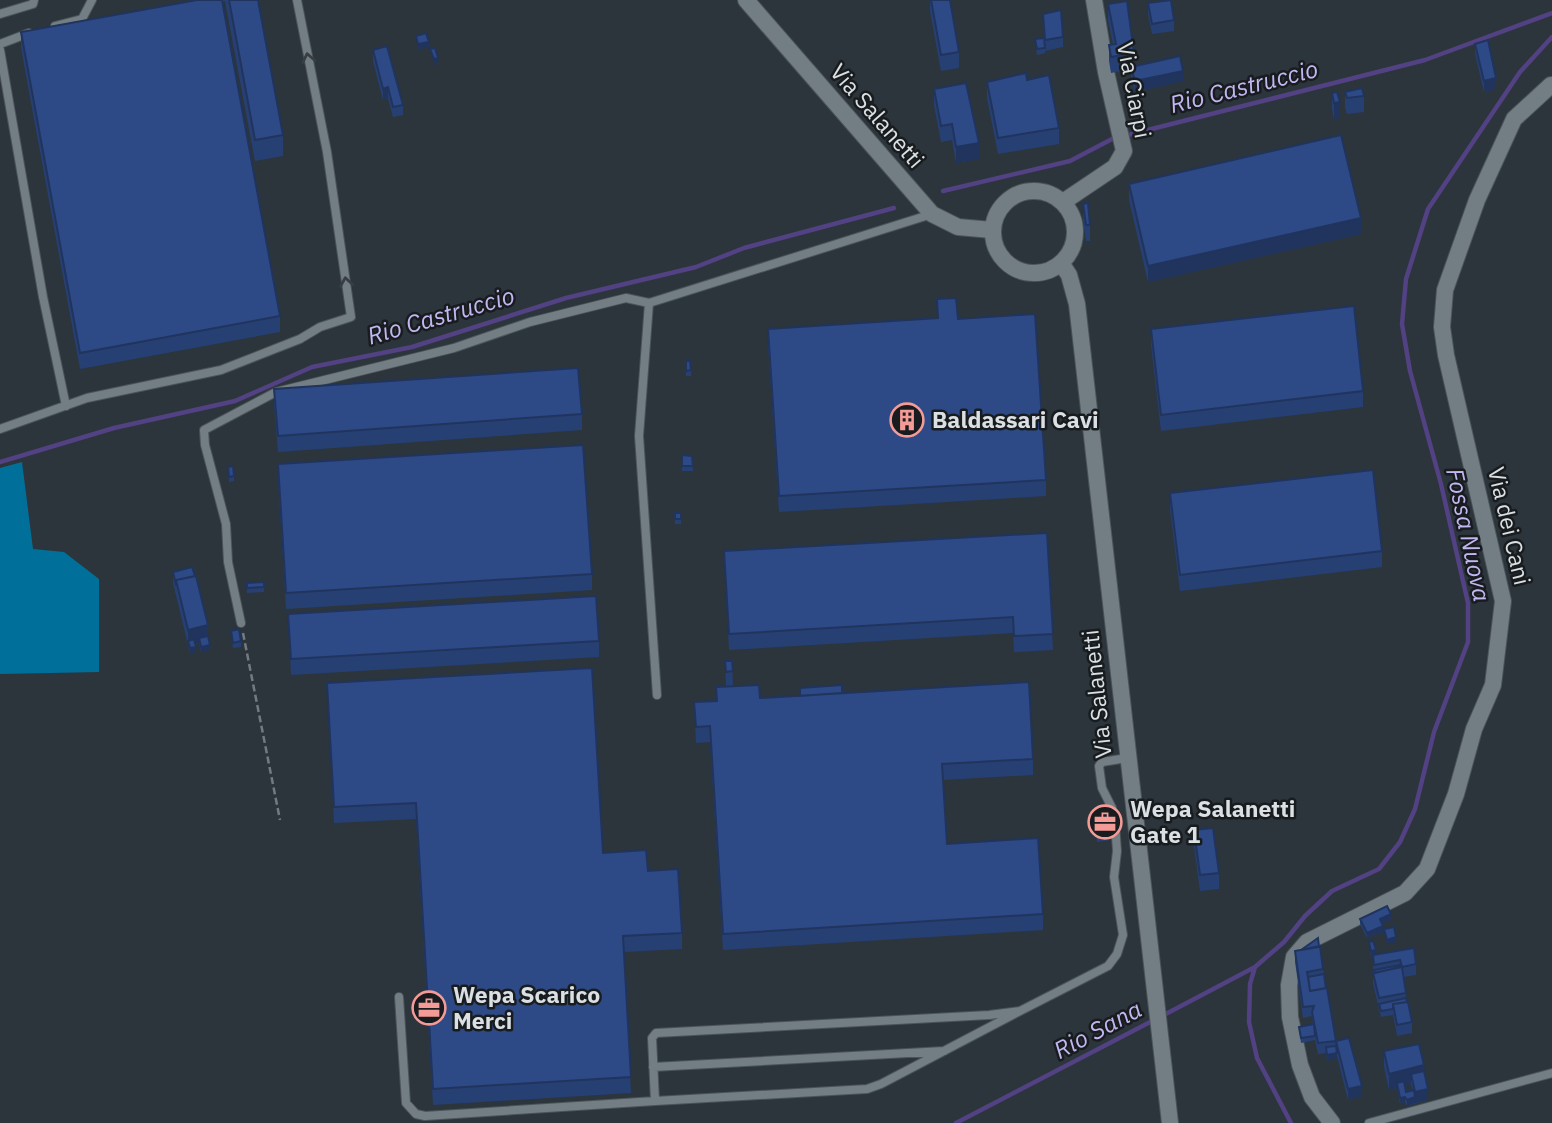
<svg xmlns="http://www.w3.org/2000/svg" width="1552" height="1123" font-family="'IBM Plex Sans',sans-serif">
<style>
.forest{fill:#00709a}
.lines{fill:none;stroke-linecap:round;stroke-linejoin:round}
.stream{stroke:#524183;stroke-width:4.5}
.lane-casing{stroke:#4b5458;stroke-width:10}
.street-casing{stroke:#4b5458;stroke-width:18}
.path{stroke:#737b80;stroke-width:2.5;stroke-dasharray:7 3.5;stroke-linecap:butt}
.lane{stroke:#737e84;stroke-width:8}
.street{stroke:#737e84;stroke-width:16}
.wall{fill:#274073;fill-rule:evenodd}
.shaded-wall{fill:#20345e}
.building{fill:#2d4a86;stroke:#20345e;stroke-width:2}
.oneway{stroke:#383e42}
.labels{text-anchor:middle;stroke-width:5;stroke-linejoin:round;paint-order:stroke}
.street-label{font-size:23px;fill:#dae0e3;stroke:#181c1f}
.poi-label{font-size:23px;font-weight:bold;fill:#dae0e3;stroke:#181c1f;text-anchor:start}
.water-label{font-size:24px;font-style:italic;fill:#c2b7f1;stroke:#181c1f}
</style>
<rect width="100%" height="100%" fill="#2c353b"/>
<path class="forest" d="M22,462L33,549L64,552L99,579V672L0,674V468Z"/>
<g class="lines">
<path class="stream" d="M943,191L1070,161L1112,139L1425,60L1552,13
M0,462L114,428L235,401L312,367L412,347L566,298L696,267L744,248L894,208
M1162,1016L1255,967
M956,1123L1154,1020
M1291,1123L1257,1058L1249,1022L1250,984L1255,967L1284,942L1305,916L1332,891L1379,869L1400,842L1415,809L1434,732L1468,642V603L1441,484L1410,371L1402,324L1406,279L1428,209L1520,72L1552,37"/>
<defs>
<path id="lane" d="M0,14L33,4L34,0
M55,26L82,19L92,0
M0,44L29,33
M0,50L43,297L66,406
M0,429L87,398L221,370L300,339L320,327L351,317L327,152L297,0
M241,623L228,562L226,524L205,445L204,430L276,392L454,348L530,322L626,298L649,303
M657,695L639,436L649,303L932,214
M399,997L406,1103L416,1114L425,1116L655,1101
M1020,1011L881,1084L867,1089L655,1101L652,1038L656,1033L989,1015L1020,1011L1108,966L1117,954L1123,935L1114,877L1117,851L1115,824L1112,808L1102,788L1099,766L1102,762L1127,758
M653,1067L944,1051
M1369,1123L1552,1073"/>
<path id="street" d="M746,0L932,214L958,227L992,230
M993 232a41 41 0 1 1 82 0a41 41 0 1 1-82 0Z
M1063,202L1115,167L1124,151L1106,72L1094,0
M1061,263L1069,275L1077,304L1170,1123
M1332,1123L1312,1097L1300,1065L1290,1017L1289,985L1294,957L1307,942L1405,893L1427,869L1456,794L1474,729L1493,685L1503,601L1446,355L1442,327L1445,290L1477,200L1514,119L1551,85"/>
</defs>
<use href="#lane" class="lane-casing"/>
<use href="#street" class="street-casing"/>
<path class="path" d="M243,633L280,820"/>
<use href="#lane" class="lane"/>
<use href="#street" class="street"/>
</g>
<path class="wall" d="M196,0H258L283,135V156L255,161L225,1L222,2L280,316V332L80,369L21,48V32Z
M930,0H950L959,52V68L941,71L930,11Z
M1148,3L1174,20V31L1152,34L1148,14Z
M1108,4L1134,53V66L1183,81L1135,92L1131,77V69L1111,73L1109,61V45L1113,44L1108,20Z
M1043,14L1063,37V47L1045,51V53L1037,55L1035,39L1044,41Z
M1475,44L1496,89L1484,92L1475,54Z
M373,50L403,105V115L393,117L388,98L383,100L373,61Z
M1027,80L1059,128V144L998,154L987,98V82Z
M934,89L979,159L956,163L952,140L941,142L934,105Z
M1345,92L1364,96V112L1347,114L1345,108Z
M1332,93L1340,118L1334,119L1332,109Z
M1129,184L1361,234L1148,282L1129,200Z
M1083,204L1090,225V241H1086L1083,220Z
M937,299L958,319L1046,480V496L779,512L768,345V329L937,318Z
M1151,329L1363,391V407L1161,431L1151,345Z
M686,361L691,370V376H686Z
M274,389L582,414V430L278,452L274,405Z
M682,455L692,456L693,471H682Z
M278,464L592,574V590L286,609L278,480Z
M228,467L234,476V481L229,482Z
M1170,493L1382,551V567L1180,591L1170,509Z
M675,513H681V524H675Z
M1047,533L1053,650L1014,652L1013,633L729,650L724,551Z
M173,572L208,636L210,650L201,652L199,643L195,644L196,652L190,653L173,583Z
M264,582V592L247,593V583Z
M288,614L599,641V657L291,675Z
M231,631L241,641V647L233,648Z
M725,661H732L733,686L760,698L842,693L1033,759V775L943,780L947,844L1043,914V930L723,950L710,742L696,743L694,702L716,701V687H726Z
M327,683L603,853L648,871L682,933V949L624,952L631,1093L433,1105L416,819L334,823Z
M1094,810L1110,829V840L1097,842L1094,820Z
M1194,830L1219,873V889L1200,891L1194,846Z
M1360,919L1391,920L1382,924L1383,932L1367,938L1360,924Z
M1369,942L1376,954L1416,964V975L1403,977L1406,998L1412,1022V1033L1397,1036L1393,1015L1381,1017L1373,984V956L1371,957Z
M1295,951L1323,969L1336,1047V1041L1362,1096L1348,1100L1337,1056V1058L1327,1061L1326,1053L1318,1054L1315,1040L1301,1043L1299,1027L1313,1024L1312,1016L1303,1018L1295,962Z
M1384,1051L1424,1071L1428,1100L1407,1106L1405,1102L1400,1104L1397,1088L1389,1090L1384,1067ZM1411,1084L1413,1091L1406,1092L1405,1086Z"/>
<path class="shaded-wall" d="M429,42V47L418,50V44Z
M438,58V64L434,65V59Z
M1183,71V81L1135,92V81Z
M1496,78V89L1484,92V81Z
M388,87V98L383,100V89Z
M1340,102V118L1334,119V103Z
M979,143V159L956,163V147Z
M1361,218V234L1148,282V266Z
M208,625V641L199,638V643L189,646L188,641V646V630Z
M210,645V650L201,652V647Z
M196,647V652L190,653V648Z
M1391,914V920L1380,925V919Z
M1383,926V932L1367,938V933Z
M1396,937V942L1387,945V940Z
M1376,950V955L1371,957V951Z
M1337,1053V1058L1327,1061V1055Z
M1424,1065V1081L1411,1074V1084L1398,1088L1397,1083V1088L1389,1090V1074Z
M1362,1086V1096L1348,1100V1089Z
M1428,1089V1100L1415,1103V1092Z
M1405,1097V1102L1400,1104V1098Z
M1415,1097V1103L1407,1106V1100Z"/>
<path class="building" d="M197,0H222L280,316L80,353L21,32Z
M229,0H258L283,135L255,140Z
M931,0H950L959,52L941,55Z
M1171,0L1174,20L1152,24L1148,3Z
M1127,1L1134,53L1111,57L1109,45L1116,44L1108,4Z
M1061,10L1063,37L1045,40L1043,14Z
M426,33L429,42L418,44L416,36Z
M1044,38L1045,48L1037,49L1035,39Z
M1488,40L1496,78L1484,81L1475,44Z
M387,46L403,105L393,107L388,87L383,89L373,50Z
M435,48L438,58L434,59L430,49Z
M1180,56L1183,71L1135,81L1131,67Z
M1026,73L1027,80L1049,75L1059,128L998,138L987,82Z
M966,83L979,143L956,147L952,124L941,126L934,89Z
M1362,88L1364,96L1347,98L1345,92Z
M1337,92L1340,102L1334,103L1332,93Z
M1341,135L1361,218L1148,266L1129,184Z
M1088,203L1090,225H1086L1083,204Z
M956,298L958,319L1035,314L1046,480L779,496L768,329L938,318L937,299Z
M1354,306L1363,391L1161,415L1151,329Z
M686,361H690L691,370L686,371Z
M578,368L582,414L278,436L274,389Z
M583,445L592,574L286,593L278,464Z
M682,455L692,456L693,466H682Z
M233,466L234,476L229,477L228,467Z
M1373,470L1382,551L1180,575L1170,493Z
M675,513H681V519H675Z
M1047,533L1053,634L1014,636L1013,617L729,634L724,551Z
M192,567L195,576L176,580V585L173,572Z
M196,576L208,625L188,630L176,580Z
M264,582V587L247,588V583Z
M596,596L599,641L291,659L288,614Z
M239,629L241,641L233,643L231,631Z
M208,636L210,645L201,647L199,638Z
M194,639L196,647L190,648L188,641Z
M725,661H732L733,671L726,672Z
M592,668L603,853L646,850L648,871L678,869L682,933L623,936L631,1077L433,1089L416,803L334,807L327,683Z
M1029,682L1033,759L942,764L947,844L1038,838L1043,914L723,934L710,726L696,727L694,702L717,701L716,687L759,685L760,698Z
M842,685V693L800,696V688Z
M1107,808L1110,829L1097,831L1094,810Z
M1213,828L1219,873L1200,875L1194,830Z
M1387,906L1391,914L1380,919L1383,926L1367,933L1360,919Z
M1394,927L1396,937L1387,940L1384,929Z
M1318,938L1319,947L1301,950Z
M1373,941L1376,950L1371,951L1369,942Z
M1320,946L1323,969L1307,972L1309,983L1310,991L1327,988L1336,1041L1318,1043L1312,1012L1314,1006L1303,1007L1295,951Z
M1414,948L1416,964L1402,967L1400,960L1374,965L1373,955Z
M1400,965V967L1375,973L1374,970Z
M1402,967L1406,993L1379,998L1373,973Z
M1324,974L1326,988L1310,991L1308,977Z
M1406,998L1407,1002L1393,1004V1009L1381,1011L1379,1004Z
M1408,1002L1412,1022L1397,1025L1393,1004Z
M1314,1024L1315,1036L1301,1038L1299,1027Z
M1349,1038L1362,1086L1348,1089L1336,1041Z
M1419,1044L1424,1065L1389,1074L1384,1051Z
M1336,1046L1337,1053L1327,1055L1326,1047Z
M1424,1071L1428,1089L1415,1092L1411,1074Z
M1404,1081L1406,1092L1414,1090L1415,1097L1407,1100L1405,1097L1400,1098L1397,1083Z"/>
<defs><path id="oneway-chevron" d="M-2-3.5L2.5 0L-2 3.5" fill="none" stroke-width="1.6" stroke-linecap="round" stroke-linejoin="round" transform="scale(1.75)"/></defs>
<g class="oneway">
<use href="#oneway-chevron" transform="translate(308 58) rotate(-101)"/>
<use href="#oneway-chevron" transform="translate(346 282) rotate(-99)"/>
</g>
<defs>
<symbol id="building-ring" viewBox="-11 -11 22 22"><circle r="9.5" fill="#181c1f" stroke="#f59b97" stroke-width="1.5"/><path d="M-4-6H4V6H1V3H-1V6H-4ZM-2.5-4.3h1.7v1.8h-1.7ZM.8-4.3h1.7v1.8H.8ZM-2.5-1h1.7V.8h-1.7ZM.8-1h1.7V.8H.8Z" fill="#f59b97"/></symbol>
<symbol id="office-ring" viewBox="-11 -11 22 22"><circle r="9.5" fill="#181c1f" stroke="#f59b97" stroke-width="1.5"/><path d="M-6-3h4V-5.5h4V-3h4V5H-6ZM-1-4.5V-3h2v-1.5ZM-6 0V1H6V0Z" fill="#f59b97"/></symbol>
</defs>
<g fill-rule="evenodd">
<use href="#building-ring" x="888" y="401" width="38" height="38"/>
<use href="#office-ring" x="1086" y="803" width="38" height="38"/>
<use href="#office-ring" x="410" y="989" width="38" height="38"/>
</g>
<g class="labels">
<g class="street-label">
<text transform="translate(1134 90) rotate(79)" y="8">Via Ciarpi</text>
<text transform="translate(877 116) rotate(49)" y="8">Via Salanetti</text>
<text transform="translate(1509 526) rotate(77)" y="8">Via dei Cani</text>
<text transform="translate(1097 694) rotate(-96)" y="8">Via Salanetti</text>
</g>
<g class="poi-label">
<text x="932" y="428">Baldassari Cavi</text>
<text x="1130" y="817">Wepa Salanetti<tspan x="1130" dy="26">Gate 1</tspan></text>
<text x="453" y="1003">Wepa Scarico<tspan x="453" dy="26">Merci</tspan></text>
</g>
<g class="water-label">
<text transform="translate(1244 87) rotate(-14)" y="8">Rio Castruccio</text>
<text transform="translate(441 316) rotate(-16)" y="8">Rio Castruccio</text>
<text transform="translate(1468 535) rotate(78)" y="8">Fossa Nuova</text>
<text transform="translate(1098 1030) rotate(-28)" y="8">Rio Sana</text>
</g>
</g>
</svg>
